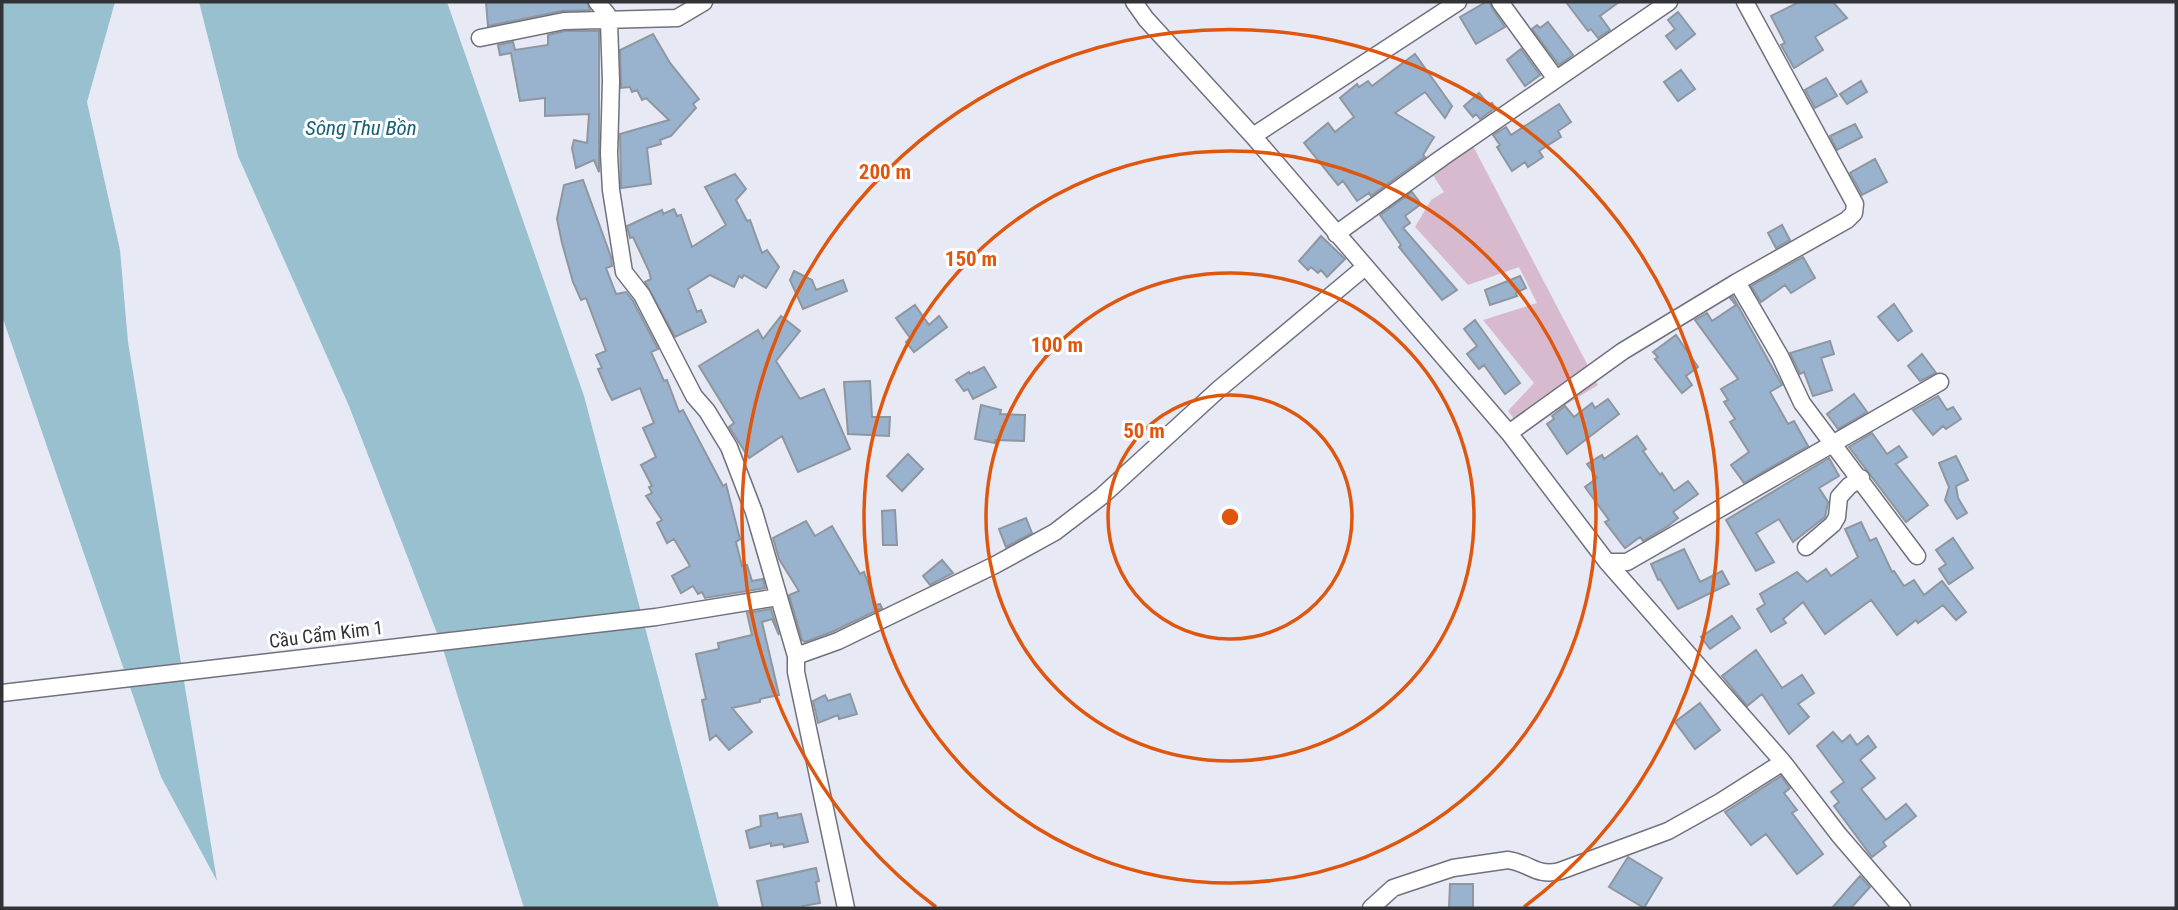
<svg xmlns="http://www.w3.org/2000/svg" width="2178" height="910" font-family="'Roboto Condensed',sans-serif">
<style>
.green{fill:#d8bacf}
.water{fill:#98c0ce}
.building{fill:#99b2cd;stroke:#8e97a0;stroke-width:2}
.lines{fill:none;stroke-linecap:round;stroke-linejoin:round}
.minor-casing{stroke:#70717c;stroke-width:19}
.minor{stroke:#fff;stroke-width:16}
.ring{fill:none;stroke:#df570e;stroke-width:3.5}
.labels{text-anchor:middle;stroke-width:6;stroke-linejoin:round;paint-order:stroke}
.street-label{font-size:19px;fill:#323337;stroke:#fff}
.water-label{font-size:21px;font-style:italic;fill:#146075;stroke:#fff}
.centre{fill:#df570e;stroke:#fff;stroke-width:3.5}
.ring-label{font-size:21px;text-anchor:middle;font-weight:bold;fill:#df570e;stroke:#fff;stroke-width:6;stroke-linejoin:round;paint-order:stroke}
</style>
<rect width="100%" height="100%" fill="#e7e9f5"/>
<path class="green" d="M1472,144L1598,385L1523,431L1508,411L1534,383L1483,320L1537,303L1519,267L1468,285L1415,227L1431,200L1444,192L1429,169Z"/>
<path class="water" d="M2,2H115L87,102L120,250L128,342L217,881L161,777L2,316Z
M199,2H447L584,396L719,908H524L442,646L349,406L238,156Z"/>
<path class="building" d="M486,2H587L590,10L562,11L488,26Z
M1486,2H1490L1492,8L1505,27L1476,44L1460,17Z
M1566,2H1619L1600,16L1610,30L1598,38L1591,29L1588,31Z
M1799,2H1833L1847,18L1815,37L1823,50L1794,68L1781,45L1785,43L1771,16Z
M1678,12L1695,34L1676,49L1666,36L1675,29L1668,20Z
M1548,22L1573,55L1559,65L1532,29L1537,25L1540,28Z
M565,31H599V172L594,160L576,168L572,148L574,140L587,143L589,114L545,116V98L520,101L511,53L500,55L498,45L513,42L515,50L548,45V35Z
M653,34L670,63L699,99L693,104L696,108L671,136L660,140L661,144L647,148L651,184L621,188L620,134L669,120L646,98L642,100L637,90L632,92L630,87L621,88L620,50Z
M1521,49L1540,75L1525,86L1507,60Z
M1415,54L1452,106L1445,118L1425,92L1395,113L1434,137L1423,155L1425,157L1371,196L1369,193L1357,201L1343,181L1338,185L1304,143L1328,123L1335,132L1354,117L1340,98L1357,84L1359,87L1368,81L1372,86Z
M1681,70L1695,89L1678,101L1664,82Z
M1826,78L1837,96L1815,108L1805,90Z
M1861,81L1867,92L1847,104L1840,94Z
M1479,93L1489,105L1492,103L1495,108L1480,119L1476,114L1473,117L1464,106Z
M1559,104L1571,122L1558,131L1561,137L1539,151L1543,157L1528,167L1525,162L1512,171L1497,147L1500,145L1493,135L1506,127L1511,135Z
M1855,124L1862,137L1837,150L1830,136Z
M1875,159L1887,182L1862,195L1850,173Z
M735,174L746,189L736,200L747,221L750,220L762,253L767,250L779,267L766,288L744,275L742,278L739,276L734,287L710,275L688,289L697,312L701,310L706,322L675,337L645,282L651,279L649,271L633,237L630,238L627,226L662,210L663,214L674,209L677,216L681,215L692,247L726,225L705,187Z
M583,180L611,257L612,266L606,268L616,294L626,292L633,301L658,349L651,352L664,381L667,380L679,412L683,410L723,486L726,484L740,539L736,542L742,566L747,565L752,581L763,579L765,588L705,598L702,592L698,594L693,586L681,593L672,576L690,566L674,539L667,543L657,523L662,520L646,496L652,493L649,487L652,486L641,465L656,457L643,428L654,423L640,388L612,400L607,390L598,369L602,368L596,355L606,351L586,298L581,300L573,282L562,243L557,219L564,185Z
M1412,192L1421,204L1405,216L1410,223L1403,228L1457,290L1442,300L1399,247L1401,245L1380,215Z
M1782,225L1790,240L1776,248L1768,233Z
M1321,236L1345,259L1327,277L1321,270L1318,273L1311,267L1308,270L1299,261Z
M1803,257L1815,278L1791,293L1785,285L1761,302L1751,286Z
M794,271L812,280L816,290L843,280L847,291L803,309L790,280Z
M1520,276L1526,288L1516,293L1517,296L1490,305L1485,290Z
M1733,297L1782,385L1770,392L1788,424L1794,421L1808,446L1744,483L1731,465L1749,452L1730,422L1735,419L1724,402L1728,400L1721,389L1738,379L1695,320L1707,313L1712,321L1736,305L1730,298Z
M1894,304L1912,331L1898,341L1878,317Z
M915,305L929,325L939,316L947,327L914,352L906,342L910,338L896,318Z
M781,316L800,331L776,361L800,399L824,389L850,449L798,472L782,436L749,458L729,427L734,423L699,366L758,330L763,339Z
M1475,320L1520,383L1505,394L1484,365L1479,369L1467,354L1477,346L1464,329Z
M1676,335L1698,367L1686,376L1692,385L1682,393L1655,359L1658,357L1653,352Z
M1830,341L1834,354L1821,358L1832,390L1813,396L1804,372L1800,374L1790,353Z
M1922,354L1936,373L1920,381L1908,366Z
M984,367L996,387L973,399L968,389L964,391L956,380L969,372L970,374Z
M870,381L872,417H890L889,436L848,434L844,382Z
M1854,394L1867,412L1838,429L1827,414Z
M1938,396L1947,410L1953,407L1961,419L1946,429L1943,426L1933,435L1913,410Z
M1608,399L1619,414L1567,454L1547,424L1554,419L1552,416L1565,406L1574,417L1592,403L1595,408Z
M981,405L1001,410L1000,414L1025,415L1024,441L995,440V443L975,439Z
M1872,433L1887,454L1899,446L1907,457L1896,464L1928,505L1906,522L1849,447Z
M1637,436L1646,449L1643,451L1660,475L1662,473L1674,491L1688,481L1698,494L1673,512L1678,518L1668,526L1643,541L1640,537L1625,548L1605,522L1609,520L1585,487L1597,478L1587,464L1602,455L1604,459Z
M908,454L923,469L902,491L887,476Z
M1956,456L1968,480L1956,486L1958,498L1967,513L1957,519L1945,500L1949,487L1939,463Z
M1829,458L1839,476L1819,488L1828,502L1825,517L1793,542L1779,519L1756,533L1774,562L1756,571L1726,520Z
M895,510L897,545H883L882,511Z
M1026,518L1032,533L1006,547L999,529Z
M806,521L815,536L832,526L860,574L864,572L876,605L880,604L882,608L834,631L805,642L802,640L789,595L799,591L779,559L773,538Z
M1861,522L1870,541L1876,538L1892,572L1894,571L1904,586L1914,580L1924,595L1942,581L1966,612L1956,620L1943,605L1918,623L1916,620L1897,635L1871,600L1825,634L1803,602L1783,619L1786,623L1771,632L1757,609L1765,604L1760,594L1797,572L1807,582L1826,569L1831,576L1858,557L1845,529Z
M1953,538L1973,568L1949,584L1939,569L1946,564L1936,550Z
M1684,549L1700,582L1722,571L1729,584L1678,609L1660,579L1658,580L1651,564Z
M942,560L953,573L930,585L923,576Z
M771,609L779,635L772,619L762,622L779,695L760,699V702L732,708L752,732L729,750L716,735L710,740L702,700L706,699L696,654L719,649L718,643L752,635L747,613Z
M1732,616L1740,628L1710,649L1701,637Z
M1756,650L1782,688L1802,675L1814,693L1798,704L1809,717L1789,734L1762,694L1747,706L1722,676Z
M850,694L857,714L839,719L838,715L818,723L813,701L825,695L828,701Z
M1700,703L1720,730L1695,749L1675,722Z
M1833,732L1842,742L1850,735L1857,745L1868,736L1876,747L1860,760L1875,778L1861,789L1886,820L1906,804L1916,816L1883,842L1886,846L1872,857L1834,806L1839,802L1831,792L1844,782L1817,746Z
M1781,776L1790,788L1784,793L1797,810L1792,813L1823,854L1797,874L1766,834L1751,845L1725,812Z
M777,813L778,818L801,814L808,842L784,847L783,844L771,846V843L750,848L746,831L761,826L760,816Z
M1628,857L1662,878L1644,908L1609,887Z
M816,868L819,881L816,882L820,903L803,906V908H763L757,881Z
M1860,876L1870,887L1851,908H1832Z
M1450,884H1473V908H1449Z"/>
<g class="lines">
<defs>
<path id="minor" d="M597,2L607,14L609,22L611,81L609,154L611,190L624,272L642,295L694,396L707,411L729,447L754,512L796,656V672L846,908
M1134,2L1146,19L1253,136L1509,433L1607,562L1783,762L1839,835L1902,908
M1500,2L1556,79
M480,38L564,21L677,18L704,2
M1253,136L1458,2
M1336,234L1443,157L1669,2
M1737,282L1780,356L1802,403L1917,556
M1509,433L1623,351L1737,282L1847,220L1854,213L1855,204L1745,2
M1806,547L1833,524L1837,517L1839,497L1849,486L1861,478
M1607,562H1627L1940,382
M796,656L838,641L995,565L1055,532L1102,496L1219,389L1365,267
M2,693L656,617L778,597
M1371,908L1393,888L1453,868L1508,860C1530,863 1536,877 1560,871L1668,831L1720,802L1783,762"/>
</defs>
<use href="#minor" class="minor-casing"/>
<use href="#minor" class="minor"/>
</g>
<g class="ring">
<circle cx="1230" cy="517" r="122"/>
<circle cx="1230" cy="517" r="244"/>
<circle cx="1230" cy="517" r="366"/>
<path d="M936 907A488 488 0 1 1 1524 907"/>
</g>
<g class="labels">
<g class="street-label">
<text transform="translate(326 634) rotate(-7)" y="7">Cầu Cẩm Kim 1</text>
</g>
<g class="water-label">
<text x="361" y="135">Sông Thu Bồn</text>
</g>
</g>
<circle cx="1230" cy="517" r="10" class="centre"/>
<g class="ring-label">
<text x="885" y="179">200 m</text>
<text x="971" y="266">150 m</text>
<text x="1057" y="352">100 m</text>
<text x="1144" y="438">50 m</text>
</g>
<rect width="2178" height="910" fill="none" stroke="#323337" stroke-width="7"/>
</svg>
